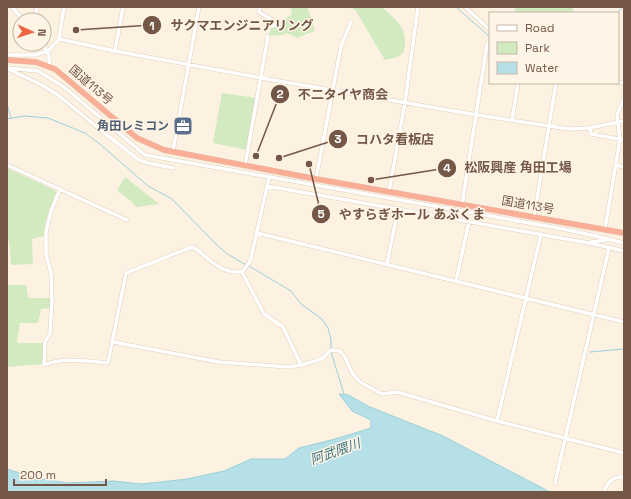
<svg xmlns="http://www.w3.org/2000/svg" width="631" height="499" font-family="'Space Grotesk','Noto Sans JP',sans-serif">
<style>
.green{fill:#d1eabf}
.water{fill:#b5e0e7;stroke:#9bd0d9}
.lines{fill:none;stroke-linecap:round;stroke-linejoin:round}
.stream{stroke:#9bd0d9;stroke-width:1}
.minor-casing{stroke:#e1cdbc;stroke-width:4.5}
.highway-casing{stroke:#dbd3cf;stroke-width:6}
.minor{stroke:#fff;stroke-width:3.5}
.highway{stroke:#f9ae95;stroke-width:5.5}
.labels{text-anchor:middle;stroke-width:3;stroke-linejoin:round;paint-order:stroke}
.street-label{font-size:12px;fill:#745747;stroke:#fff5e7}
.service-label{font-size:12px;font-weight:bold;fill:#4e5e75;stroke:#fff5e7;text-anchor:end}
.water-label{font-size:13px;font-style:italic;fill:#3d7782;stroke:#fff5e7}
.leader{fill:none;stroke:#745747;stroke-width:1.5}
.callout-dot{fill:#745747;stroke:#fff5e7;stroke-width:1.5}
.mark-label{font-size:12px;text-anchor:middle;font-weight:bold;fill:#fff}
.callout-label{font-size:13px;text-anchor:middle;font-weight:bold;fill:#745747;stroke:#fff5e7;stroke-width:3;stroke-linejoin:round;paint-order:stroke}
</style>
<rect width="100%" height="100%" fill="#fdf2e1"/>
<path class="green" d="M290,7H310L308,9L315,31C308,33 303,36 297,38L287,33L283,35L268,36L272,26L279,24L292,14Z
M350,7H382C388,13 395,18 400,25C405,31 407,46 403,53C398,58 391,58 385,60L356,11Z
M515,7H572L574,13H515Z
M222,93L256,98L247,150L213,143Z
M7,168L54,190L57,193C54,207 42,221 44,236L32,239L33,264L11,265L9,241L7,240Z
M125,177L159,204L136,207L133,203L117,190Z
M7,285H26L28,298H51V308L41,309L38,323H20L17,341L18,343H43V364L7,367Z"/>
<path class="water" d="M339,394L348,395L370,407L443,436L550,492H7V469L36,478L68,483L113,481L142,484L187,479L224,471L251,459H285L299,448L335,439L371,428V420L352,411Z"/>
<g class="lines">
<path class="stream" d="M456,7L490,37
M617,13L623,7
M7,104L11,118
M7,119L25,116L48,118L85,133L101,145L148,186L172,199L216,244L226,253L246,265
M249,266L291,291L301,304L322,319L328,328L331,339V348
M331,352L344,394
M590,352L624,349"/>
<defs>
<path id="minor" d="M12,7L23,20
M260,7L259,12L279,24
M465,7L490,30
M35,20L37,7
M272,26L279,24
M59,39L115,51L261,78L477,115L569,129L589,128L624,121
M42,44C48,51 50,56 49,66
M115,51L123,7
M7,55H35L48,51L59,39L64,7
M7,68L38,71L64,87L145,155L558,228L591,235L624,243
M8,69L40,84L58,95L103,132L139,160L148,163L173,168
M618,82L624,83
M512,120L518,83
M590,128L591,134L624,140
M173,151L199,7
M7,165L127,220
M615,165L624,167
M245,166L268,36
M316,179L341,46L351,22
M267,186L589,243L624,251
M60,189L51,211L46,232V254L51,273L52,301L50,333L45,342L44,365C63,357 87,361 108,363L126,273L192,247C196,248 199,251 202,254C215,265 224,273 242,272L249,263L251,258L269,178
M389,192L405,102L418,7
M462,205L487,44
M534,217L556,83
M605,229L620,139L617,115L624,98
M257,233L624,322
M591,242L606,240
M387,264L398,209
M242,272L264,314L283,327L301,365
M456,281L469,222
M113,342L219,362L289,367L301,365L315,361L323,358L331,350L340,351L345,357L352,373L360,382L382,394L397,392L497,421L624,453
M497,421L541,234
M555,483L609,248
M604,492C608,482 612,476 624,477"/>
<path id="highway" d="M7,60L36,62L55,69L137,138L164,150L316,179L624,233"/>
</defs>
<use href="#minor" class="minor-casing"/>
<use href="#highway" class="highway-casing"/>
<use href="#minor" class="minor"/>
<use href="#highway" class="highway"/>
</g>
<defs>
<symbol id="office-square" viewBox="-11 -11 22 22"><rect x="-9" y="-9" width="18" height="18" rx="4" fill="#5c6f8a" stroke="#fff5e7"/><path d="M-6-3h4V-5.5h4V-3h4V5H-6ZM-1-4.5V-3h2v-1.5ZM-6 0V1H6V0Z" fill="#fff"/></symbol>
</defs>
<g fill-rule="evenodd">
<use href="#office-square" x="172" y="115" width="22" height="22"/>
</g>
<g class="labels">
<g class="street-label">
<text transform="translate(91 85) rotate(41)" y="4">国道113号</text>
<text transform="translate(528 205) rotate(10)" y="4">国道113号</text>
</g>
<g class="service-label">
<text x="169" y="130">角田レミコン</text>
</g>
<g class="water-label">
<text transform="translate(335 451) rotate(-20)" y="5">阿武隈川</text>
</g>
</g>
<path class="leader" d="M76 30L152 25M256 156L280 94M279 158L338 139M371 180L447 168M309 164L321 214"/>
<g class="callout-dot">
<circle cx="76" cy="30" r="4"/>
<circle cx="256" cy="156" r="4"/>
<circle cx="279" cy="158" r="4"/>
<circle cx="371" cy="180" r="4"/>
<circle cx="309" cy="164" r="4"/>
<circle cx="152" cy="25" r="10"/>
<circle cx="280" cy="94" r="10"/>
<circle cx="338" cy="139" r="10"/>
<circle cx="447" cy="168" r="10"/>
<circle cx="321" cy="214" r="10"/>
</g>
<g class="mark-label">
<text x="152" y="30">1</text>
<text x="280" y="98">2</text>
<text x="338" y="143">3</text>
<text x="447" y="172">4</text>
<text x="321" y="218">5</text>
</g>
<g class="callout-label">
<text x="242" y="30">サクマエンジニアリング</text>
<text x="343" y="99">不二タイヤ商会</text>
<text x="395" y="144">コハタ看板店</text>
<text x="518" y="172">松阪興産 角田工場</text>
<text x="412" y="219">やすらぎホール あぶくま</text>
</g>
<rect width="631" height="499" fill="none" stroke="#745747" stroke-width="16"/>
<rect x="489" y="12" width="130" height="72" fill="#fff5e7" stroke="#c7b6a7"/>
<rect x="497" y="25" width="20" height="6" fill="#ffffff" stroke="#c7b6a7"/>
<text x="525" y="32" font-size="12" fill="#745747">Road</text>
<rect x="497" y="42" width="20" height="12" fill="#d1eabf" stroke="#c7b6a7"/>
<text x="525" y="52" font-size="12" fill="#745747">Park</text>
<rect x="497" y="62" width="20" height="12" fill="#b5e0e7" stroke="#c7b6a7"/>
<text x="525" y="72" font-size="12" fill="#745747">Water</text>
<g transform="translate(32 32) rotate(93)"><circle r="19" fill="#fff5e7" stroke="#c7b6a7"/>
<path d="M0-3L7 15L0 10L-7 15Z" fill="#eb6541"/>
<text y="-6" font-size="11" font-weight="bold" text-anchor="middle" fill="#745747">N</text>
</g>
<path d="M14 479v6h92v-6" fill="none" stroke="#745747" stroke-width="2"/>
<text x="20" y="479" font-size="12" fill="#745747" stroke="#fff5e7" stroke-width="3" paint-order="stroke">200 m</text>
</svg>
